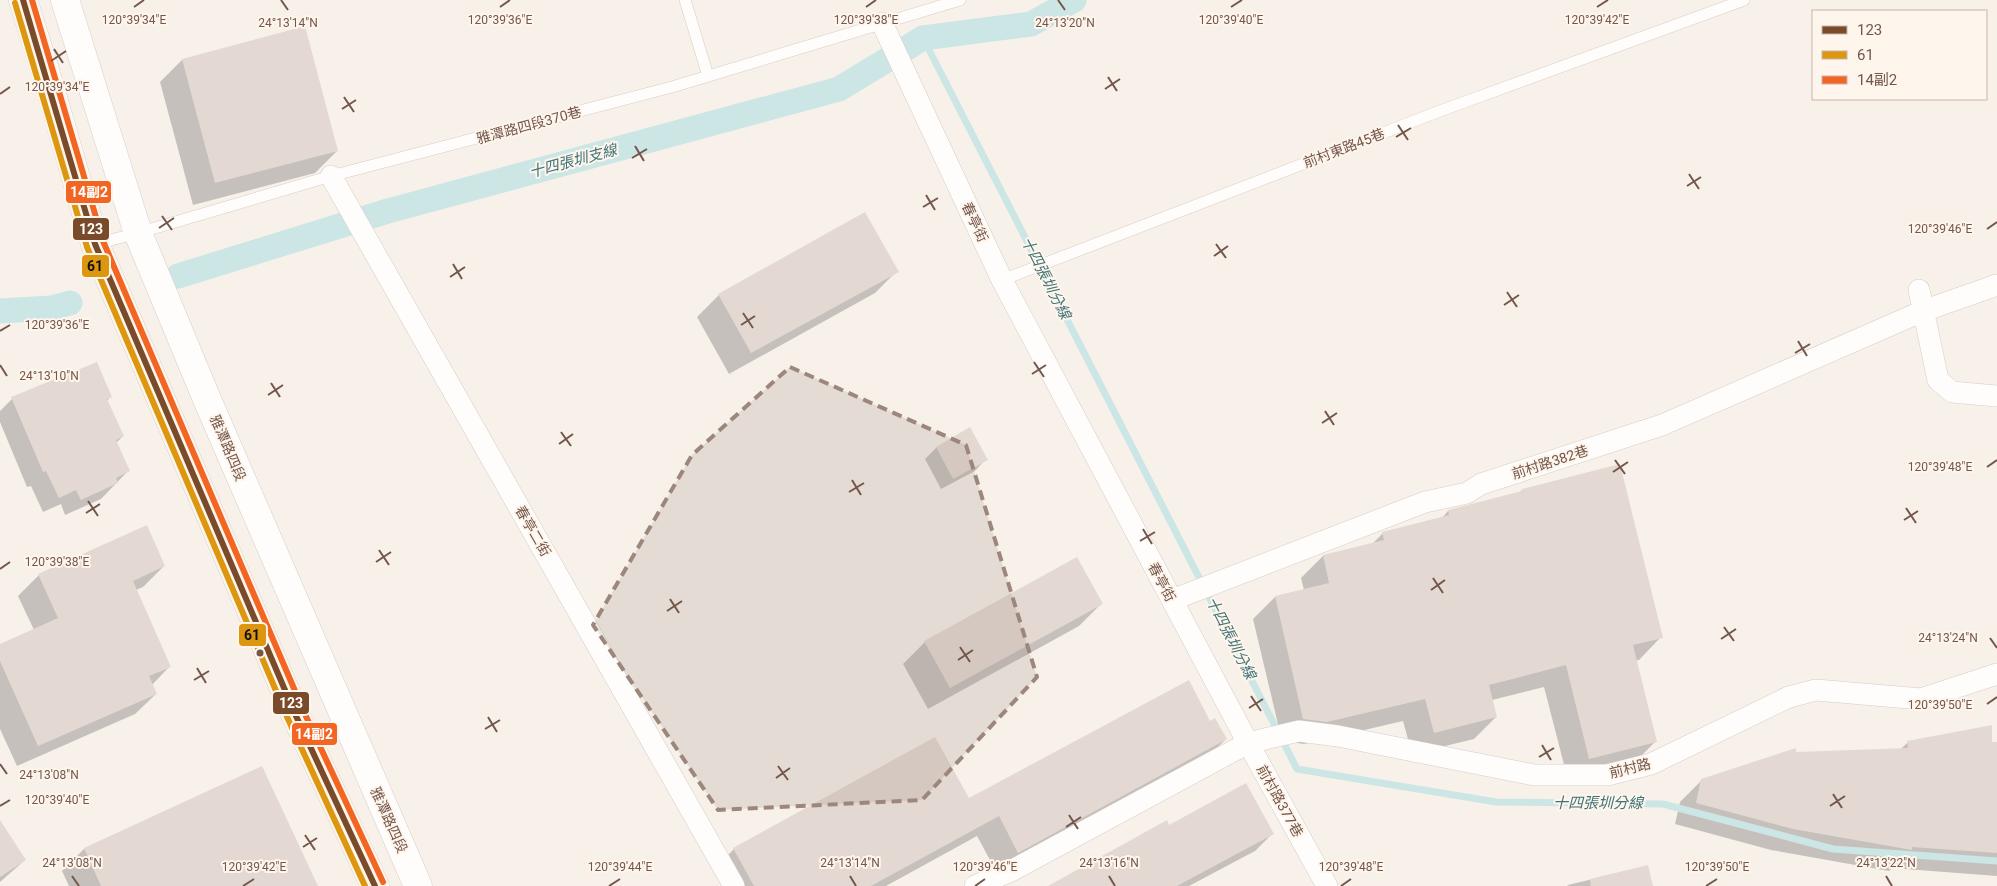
<svg xmlns="http://www.w3.org/2000/svg" width="1997" height="886" font-family="Roboto,'Noto Sans TC',sans-serif">
<style>
.shadow{fill:#0003}
.lines{fill:none;stroke-linecap:round;stroke-linejoin:round}
.stream{stroke:#cce6e6;stroke-width:7}
.canal{stroke:#cce6e6;stroke-width:25}
.building{fill:#e3d9d2}
.service-casing{stroke:#d6ccc7;stroke-width:12}
.minor-casing{stroke:#d6ccc7;stroke-width:22}
.tertiary-casing{stroke:#d6ccc7;stroke-width:29}
.service{stroke:#fefdfc;stroke-width:11}
.minor{stroke:#fefdfc;stroke-width:21}
.tertiary{stroke:#fefdfc;stroke-width:28}
.bus-1-casing{stroke:#fef5ec;stroke-width:10}
.bus-2-casing{stroke:#fef5ec;stroke-width:10}
.bus-3-casing{stroke:#fef5ec;stroke-width:10}
.bus-1{stroke:#7a4b2a;stroke-width:6}
.bus-2{stroke:#dd960f;stroke-width:6}
.bus-3{stroke:#f26522;stroke-width:6}
.marked{fill:#9d877d;fill-opacity:0.2;stroke:#9d877d;stroke-width:4;stroke-dasharray:10 6;stroke-linejoin:round}
.ticks{fill:none;stroke:#74564b;stroke-width:2}
.bus-dot{fill:#74564b;stroke:#fef5ec;stroke-width:2}
.labels{text-anchor:middle;stroke-width:4;stroke-linejoin:round;paint-order:stroke}
.street-label{font-size:14px;fill:#74564b;stroke:#fef5ec}
.water-label{font-size:15px;font-style:italic;fill:#407478;stroke:#fef5ec}
.ticks-label{font-size:12px;text-anchor:middle;fill:#74564b;stroke:#fef5ec;stroke-width:4;stroke-linejoin:round;paint-order:stroke}
.line-badge{stroke:#fef5ec;stroke-width:2}
.badge-label{font-size:14px;text-anchor:middle;font-weight:bold;fill:#fff}
.pale-badge-label{font-size:14px;text-anchor:middle;font-weight:bold;fill:#111}
</style>
<rect width="100%" height="100%" fill="#f7f1ea"/>
<path class="shadow" d="M182,60L337,151L315,173L193,205L160,82Z
M897,271L875,293L729,374L697,317L719,295Z
M110,397L107,401L123,436L116,443L128,471L101,499L65,515L61,504L43,512L31,486L27,487L0,422V411L12,399Z
M970,429L986,459L975,471L941,489L925,459L936,448Z
M1522,490L1661,637L1639,660L1635,661L1655,742L1633,764L1568,780L1544,687L1492,700L1496,717L1474,739L1412,754L1403,721L1304,744L1282,741L1253,619L1275,597L1304,590L1301,578L1323,556L1372,544L1383,533L1441,519L1448,511L1519,493Z
M164,566L143,587L136,590L169,667L152,685L156,694L135,714L17,766L0,729V645L34,630L18,596L39,575Z
M1101,604L1079,626L928,709L903,664L925,642Z
M1210,722L1226,739L1205,760L997,873L977,836L886,886H722L713,870L734,849L969,800Z
M1908,742L1997,743V876L1892,868L1889,871L1771,850L1675,824L1680,802L1702,780L1794,753L1900,750Z
M261,768L317,886H69L62,871L84,849Z
M0,823L25,860L0,882Z
M1169,826L1272,834L1255,851L1189,886H1050Z
M1647,866L1651,886H1567L1568,885Z"/>
<g class="lines">
<path class="stream" d="M923,38L1297,769L1496,802L1663,804L1833,849L1997,861"/>
<path class="canal" d="M178,276L388,211L839,89L923,38L1031,24L1074,0
M0,311L51,308L70,303"/>
</g>
<path class="building" d="M305,26L338,151L215,183L182,59Z
M865,212L899,272L751,353L718,294Z
M97,362L112,397L107,399L124,436L116,440L130,471L116,478L118,483L81,500L76,490L59,498L46,471L43,472L11,397Z
M970,427L988,460L953,479L936,447Z
M1620,464L1663,638L1633,645L1657,742L1589,759L1566,665L1489,685L1497,717L1434,733L1425,699L1327,722L1303,719L1275,596L1329,583L1323,555L1384,540L1382,532L1449,515L1448,510L1522,491V489Z
M147,525L165,566L133,581L171,667L149,676L157,694L38,746L0,661V644L58,618L38,574Z
M1077,557L1103,604L950,688L924,641Z
M1189,680L1210,721L1215,718L1227,739L1018,853L999,816L871,886H754L733,848L935,737L969,798Z
M1992,725V742H1997V853L1912,847V850L1793,829L1696,803L1701,779L1796,748V752L1908,748L1907,741Z
M262,766L318,886H101L84,848Z
M1246,783L1274,834L1177,886H1048L1167,820L1169,825Z
M0,820L26,860L0,877Z
M1648,865L1653,886H1591L1590,879Z"/>
<g class="lines">
<defs>
<path id="service" d="M685,0L708,76
M95,244L138,233L331,176L672,87L960,0
M1002,280L1440,111L1744,0"/>
<path id="minor" d="M882,23L1002,280L1248,743L1327,886
M331,176L734,886
M1919,290L1938,380L1952,392L1997,396
M1172,600L1425,502L1467,493L1481,484L1662,425L1923,311L1997,285
M975,886L1011,871L1248,743L1299,731L1338,736L1534,775H1607L1651,764L1789,697L1816,690L1921,699L1997,674"/>
<path id="tertiary" d="M23,0L44,67L95,244L296,716L375,886
M65,0L138,233L206,397L418,886"/>
</defs>
<use href="#service" class="service-casing"/>
<use href="#minor" class="minor-casing"/>
<use href="#tertiary" class="tertiary-casing"/>
<use href="#service" class="service"/>
<use href="#minor" class="minor"/>
<use href="#tertiary" class="tertiary"/>
<defs>
<path id="bus-1" d="M23,0L95,244L296,716L375,886"/>
<path id="bus-2" d="M15,3L87,247L288,719L365,886"/>
<path id="bus-3" d="M32,0L103,241L304,712L383,882"/>
</defs>
<use href="#bus-1" class="bus-1-casing"/>
<use href="#bus-2" class="bus-2-casing"/>
<use href="#bus-3" class="bus-3-casing"/>
<use href="#bus-1" class="bus-1"/>
<use href="#bus-2" class="bus-2"/>
<use href="#bus-3" class="bus-3"/>
</g>
<path class="marked" d="M790,367L966,445L1037,677L922,800L718,810L593,625L692,455Z"/>
<path class="ticks" d="M281,0L288,10M1058,0L1065,10M134,7L144,0M500,7L510,0M866,7L876,0M1231,7L1242,0M1597,7L1608,0M54,49L63,63M51,61L66,51M1108,77L1117,91M1105,89L1120,79M0,94L10,87M344,97L354,112M342,109L356,100M1398,125L1408,140M1396,137L1411,128M635,146L644,161M632,158L647,149M1689,174L1699,189M1687,186L1701,177M926,195L935,210M923,207L938,198M162,216L172,230M159,228L174,218M1987,229L1997,222M1216,244L1226,258M1214,256L1228,246M453,264L462,279M450,277L465,267M1507,292L1517,307M1504,305L1519,295M743,313L753,328M741,325L755,316M0,331L10,325M1798,341L1807,356M1795,353L1810,344M1034,362L1044,377M0,365L7,376M1032,374L1046,365M271,383L280,397M268,395L283,385M1325,411L1334,425M1322,423L1337,413M561,432L571,446M559,444L573,434M1615,460L1625,474M1987,467L1997,460M1613,472L1628,462M852,480L861,495M849,492L864,483M88,501L98,516M1906,508L1916,523M86,513L100,504M1904,520L1918,511M1143,529L1152,544M1140,541L1155,532M379,550L389,565M376,562L391,552M0,569L10,562M1433,578L1443,593M1431,590L1445,580M670,599L679,613M667,611L682,601M1724,627L1734,641M1990,638L1997,648M1721,639L1736,629M960,647L970,662M958,660L973,650M197,668L206,683M194,680L209,671M1251,696L1261,711M1987,704L1997,697M1249,708L1263,699M488,717L497,732M485,729L500,720M1542,745L1551,760M1539,757L1554,748M0,764L7,774M778,766L788,780M776,778L790,768M1833,794L1842,808M0,806L10,800M1830,806L1845,796M1069,815L1078,829M1066,827L1081,817M305,835L315,850M303,847L317,838M72,876L79,886M850,876L856,886M1109,876L1115,886M1886,876L1892,886M243,886L254,879M609,886L620,879M975,886L985,879M1341,886L1351,879M1706,886L1717,879"/>
<circle class="bus-dot" cx="260" cy="653" r="4.5"/>
<g class="labels">
<g class="street-label">
<text transform="translate(529 125) rotate(-15)" y="5">雅潭路四段370巷</text>
<text transform="translate(1344 148) rotate(-21)" y="5">前村東路45巷</text>
<text transform="translate(975 222) rotate(65)" y="5">春亭街</text>
<text transform="translate(228 448) rotate(67)" y="5">雅潭路四段</text>
<text transform="translate(1550 462) rotate(-18)" y="5">前村路382巷</text>
<text transform="translate(533 531) rotate(60)" y="5">春亭二街</text>
<text transform="translate(1162 582) rotate(62)" y="5">春亭街</text>
<text transform="translate(1630 768) rotate(-14)" y="5">前村路</text>
<text transform="translate(1280 801) rotate(61)" y="5">前村路377巷</text>
<text transform="translate(389 820) rotate(66)" y="5">雅潭路四段</text>
</g>
<g class="water-label">
<text transform="translate(573 161) rotate(-15)" y="5">十四張圳支線</text>
<text transform="translate(1046 278) rotate(63)" y="5">十四張圳分線</text>
<text transform="translate(1231 638) rotate(63)" y="5">十四張圳分線</text>
<text x="1598" y="808">十四張圳分線</text>
</g>
</g>
<g class="ticks-label">
<text x="134" y="24">120°39'34"E</text>
<text x="500" y="24">120°39'36"E</text>
<text x="866" y="24">120°39'38"E</text>
<text x="1231" y="24">120°39'40"E</text>
<text x="1597" y="24">120°39'42"E</text>
<text x="288" y="27">24°13'14"N</text>
<text x="1065" y="27">24°13'20"N</text>
<text x="57" y="91">120°39'34"E</text>
<text x="1940" y="233">120°39'46"E</text>
<text x="57" y="329">120°39'36"E</text>
<text x="49" y="380">24°13'10"N</text>
<text x="1940" y="471">120°39'48"E</text>
<text x="57" y="566">120°39'38"E</text>
<text x="1948" y="642">24°13'24"N</text>
<text x="1940" y="709">120°39'50"E</text>
<text x="49" y="779">24°13'08"N</text>
<text x="57" y="804">120°39'40"E</text>
<text x="72" y="867">24°13'08"N</text>
<text x="850" y="867">24°13'14"N</text>
<text x="1109" y="867">24°13'16"N</text>
<text x="1886" y="867">24°13'22"N</text>
<text x="254" y="871">120°39'42"E</text>
<text x="620" y="871">120°39'44"E</text>
<text x="985" y="871">120°39'46"E</text>
<text x="1351" y="871">120°39'48"E</text>
<text x="1717" y="871">120°39'50"E</text>
</g>
<g class="line-badge">
<rect x="65" y="180" width="47" height="24" rx="5" fill="#f26522"/>
<rect x="72" y="217" width="38" height="24" rx="5" fill="#7a4b2a"/>
<rect x="81" y="254" width="29" height="24" rx="5" fill="#dd960f"/>
<rect x="238" y="623" width="29" height="24" rx="5" fill="#dd960f"/>
<rect x="272" y="691" width="38" height="24" rx="5" fill="#7a4b2a"/>
<rect x="291" y="722" width="47" height="24" rx="5" fill="#f26522"/>
</g>
<g class="badge-label">
<text x="89" y="197">14副2</text>
<text x="91" y="234">123</text>
<text x="291" y="708">123</text>
<text x="314" y="739">14副2</text>
</g>
<g class="pale-badge-label">
<text x="95" y="271">61</text>
<text x="252" y="640">61</text>
</g>
<rect x="1812" y="10" width="175" height="90" fill="#fef5ec" stroke="#c7b5ac"/>
<rect x="1822" y="26" width="25" height="8" fill="#7a4b2a" stroke="#c7b5ac"/>
<text x="1857" y="35" font-size="15" fill="#74564b">123</text>
<rect x="1822" y="51" width="25" height="8" fill="#dd960f" stroke="#c7b5ac"/>
<text x="1857" y="60" font-size="15" fill="#74564b">61</text>
<rect x="1822" y="76" width="25" height="8" fill="#f26522" stroke="#c7b5ac"/>
<text x="1857" y="85" font-size="15" fill="#74564b">14副2</text>
</svg>
